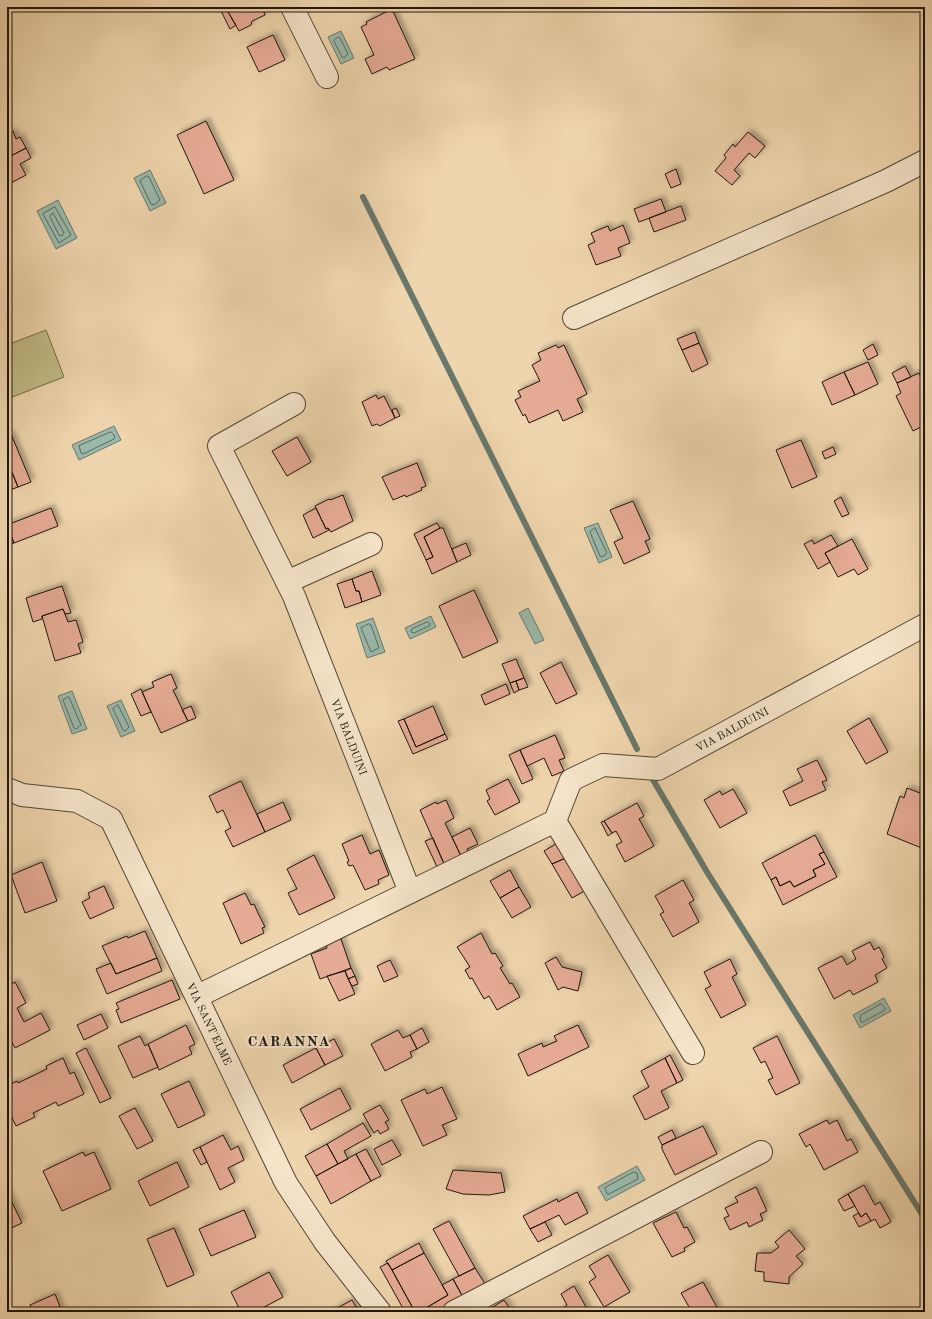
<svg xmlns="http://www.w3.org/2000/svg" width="932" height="1319" font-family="'Old Standard TT',serif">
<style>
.green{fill:#c0bb85;stroke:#6f6949}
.water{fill:#9ab9ab;stroke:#68786c}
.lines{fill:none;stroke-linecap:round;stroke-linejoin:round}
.shore{stroke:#5c685c;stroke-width:1}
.stream{stroke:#68786c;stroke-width:6}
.building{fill:#e6ab95;stroke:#1e170d;filter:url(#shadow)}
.minor-casing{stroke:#524635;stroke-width:24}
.minor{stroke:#f5e4ca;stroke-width:22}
.labels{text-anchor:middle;stroke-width:4;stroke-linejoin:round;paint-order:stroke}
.street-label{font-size:11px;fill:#1e170d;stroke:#f5e4ca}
.district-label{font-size:15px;font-weight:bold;letter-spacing:1px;fill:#1e170d;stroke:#f5e4ca}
</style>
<defs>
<filter id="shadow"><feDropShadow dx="3.5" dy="-3.5" stdDeviation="2" flood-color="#0004"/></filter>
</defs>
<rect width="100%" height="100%" fill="#efd5ad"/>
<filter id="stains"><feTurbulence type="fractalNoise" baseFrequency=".005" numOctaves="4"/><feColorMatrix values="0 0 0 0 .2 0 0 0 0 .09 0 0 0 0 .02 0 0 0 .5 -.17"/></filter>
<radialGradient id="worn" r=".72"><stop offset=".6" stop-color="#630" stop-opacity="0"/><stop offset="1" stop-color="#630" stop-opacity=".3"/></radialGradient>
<path class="green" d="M46,330L64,377L7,399V345Z"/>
<path class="water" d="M341,31L354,58L341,64L328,37Z
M150,170L166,203L150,211L134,178Z
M58,200L77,238L56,249L37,211Z
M114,426L121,440L79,460L72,445Z
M598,523L612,557L599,563L584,528Z
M528,608L544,640L535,644L519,613Z
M431,616L436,627L410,639L405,628Z
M373,618L385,652L367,658L356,624Z
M72,691L87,729L72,734L58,696Z
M121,700L135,731L121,737L107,706Z
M884,998L891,1011L860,1028L853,1015Z
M637,1166L645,1180L606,1201L598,1187Z"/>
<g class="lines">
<path class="shore" d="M338,37L340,38L348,54L344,58L342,57L334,41Z
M147,176L149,177L160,200L154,205L151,204L140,181Z
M55,207L71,235L59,243L43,214Z
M53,213L64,233L62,236L59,235L50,217Z
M111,432L115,436L114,439L83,454L81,453L79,446Z
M595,528L607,553L602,557L600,556L590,532Z
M428,622L430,624L429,626L414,633L411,632L412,629Z
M369,624L371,625L379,648L371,652L361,628Z
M69,697L81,725L76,729L74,728L63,700Z
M118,705L129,727L125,731L123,730L113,709Z
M881,1004L885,1008V1010L863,1022H861L860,1016Z
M634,1172L637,1173L638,1179L609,1194H607L605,1188Z"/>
<path class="stream" d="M363,197L637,749
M652,778L707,872L925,1219"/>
</g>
<path class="building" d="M219,7H229L228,12L236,25L230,29Z
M229,7H262L265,15L252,21L251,25L239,31L228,12Z
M392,9L415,59L389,70L387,67L372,74L365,59L374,55L361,27L367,24L366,22Z
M273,35L285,60L259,72L247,47Z
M206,121L234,180L204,194L177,135Z
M13,131L16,139L20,137L26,148L7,158L11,166L7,168V134Z
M748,132L765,146L755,158L749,153L734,170L740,176L732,185L715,171L726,158L724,155L733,144L735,147Z
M26,148L31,158L20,164L26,175L7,185V168L11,166L7,158Z
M676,169L681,184L671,188L665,174Z
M661,199L666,212L639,222L634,209Z
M681,206L686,220L654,232L649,218Z
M623,225L630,243L618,248L621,256L596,265L588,245L595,242L591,233L608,226L610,231Z
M695,332L699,343L682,350L677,339Z
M699,343L708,364L692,372L682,350Z
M873,344L878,355L868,360L863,350Z
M556,345L558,348L564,345L587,394L577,399L583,412L563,421L558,410L529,423L525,414L523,416L515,400L521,397L518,391L540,381L532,365L541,360L538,353Z
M868,362L878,384L855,395L844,372Z
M905,366L911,377L897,383L892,373Z
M844,372L855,395L832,405L822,382Z
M919,373L925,385V425L913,431L896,396L901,393L897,383Z
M376,395L378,399L384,396L395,418L380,426L377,424L372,426L362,402Z
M396,408L400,416L395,418L392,410Z
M11,434L31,482L18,487L7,460V436Z
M297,437L311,462L287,476L272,451Z
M801,440L817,477L792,488L776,450Z
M833,447L836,454L825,459L822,452Z
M7,460L18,487L7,491Z
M417,463L426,486L421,488L422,490L406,497L405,495L393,500L382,477Z
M343,495L353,521L331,532L328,528L326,529L315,506L329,499L330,500Z
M841,497L849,514L842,517L834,501Z
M633,501L650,539L645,541L650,552L624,564L614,542L623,538L610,510Z
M51,508L58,526L14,543L7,525Z
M316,508L326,529L328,528L329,530L313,538L303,515Z
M437,523L440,528L424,537L433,557L426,560L414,534Z
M7,526L14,543L7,546Z
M440,528H443L457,562L432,574L426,560L433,557L424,537Z
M831,535L838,546L825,553L830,562L818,569L804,544L812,540L814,544Z
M852,539L868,569L858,575L854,569L838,577L825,553Z
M466,543L471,555L457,562L452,549Z
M372,571L381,595L362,602L359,591H356L352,579Z
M352,579L356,591H359L362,602L345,608L337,584Z
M62,586L71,613L65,614L63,609L42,616V619L33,622L26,598Z
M474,590L498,642L463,658L439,606Z
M63,609L68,622L76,620L83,642L78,644L81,653L55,661L42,616Z
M516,659L524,678L510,683L502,664Z
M561,662L577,694L556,704L540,673Z
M171,674L177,688L173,690L188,721L161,733L142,692L154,687L152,682Z
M524,678L528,687L519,690L516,681Z
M516,681L519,690L514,693L510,683Z
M506,684L510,694L485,705L481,695Z
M141,689L151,712L141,716L131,694Z
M191,706L196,718L188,721L182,710Z
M433,706L445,734L416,747L404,719Z
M869,718L888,752L866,764L847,731Z
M404,719L416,747L445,734L448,739L413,754L398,721Z
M555,735L565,758L559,760L564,771L552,776L544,758L527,766L520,750Z
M520,750L533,779L522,784L509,755Z
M817,760L827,780L822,782L826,790L790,806L783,791L803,781L797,769Z
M508,779L520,802L495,815L487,801L490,799L486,790Z
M241,781L265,832L233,847L225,831L231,828L223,810L217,813L209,796Z
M907,788L925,795L924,849L887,834L900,796L904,798Z
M733,789L747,813L720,828L704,800L720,791L722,795Z
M446,800L454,818L445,823L462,858L445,866L420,810L436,802L437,804Z
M283,802L291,820L265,832L257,814Z
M637,803L644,816L639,819L654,846L625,862L616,845L622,842L616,831L612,833L604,821Z
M604,821L612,833L608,836L601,822Z
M470,828L478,844L467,849L469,855L462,858L452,837Z
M362,835L370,854L379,850L389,875L378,880L379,884L365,890L353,865L349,866L347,862L349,861L342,844Z
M815,835L824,852L819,854L825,864L813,870L816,876L794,887L790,881L780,886L776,877L771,880L762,863Z
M433,838L445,866L438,869L425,841Z
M561,841L570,856L552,864L544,851Z
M824,852L837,877L783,905L771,880L776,877L780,886L790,881L794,887L816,876L813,870L825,864L819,854Z
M314,855L335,898L299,915L288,893L297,889L287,869Z
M570,856L588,889L572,898L552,864Z
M42,862L57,901L25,913L11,875Z
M510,870L519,887L500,898L490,881Z
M683,880L694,900L689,903L699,922L673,937L660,914L664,912L655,896Z
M104,886L114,908L90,919L82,902L90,898L88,893Z
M519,887L531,907L512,918L500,898Z
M245,893L251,905L254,904L258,913L265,927L262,928L264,933L241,944L223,903Z
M145,931L157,958L116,974L102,946L127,936L128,938Z
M481,933L492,954L495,953L503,966L500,968L510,984L512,983L520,997L497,1010L489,996L484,999L472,978L470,979L465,970L470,967L457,947Z
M341,939L351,968L320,979L311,954L327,948L326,944Z
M870,942L874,950L879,947L884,957L882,959L887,968L875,975L878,982L853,995L850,990L834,999L818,968L842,956L847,965L856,959L852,951Z
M556,957L562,967L582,972L578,991L563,987L558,990L545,963Z
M157,958L162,971L107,994L96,969L111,963L116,974Z
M730,959L737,974L732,977L746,1005L721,1018L705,989L711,986L704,972Z
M390,960L398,976L384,982L377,966Z
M351,968L355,976L348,979L345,971Z
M345,971L355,994L339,1001L327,976Z
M355,976L358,984L352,986L348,979Z
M172,980L180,999L121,1023L116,1010L119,1009L116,1003Z
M15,982L26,1003L17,1008L24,1022L41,1013L50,1030L15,1048L7,1033V987Z
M101,1014L108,1028L84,1040L77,1025Z
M186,1025L195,1044L189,1047L192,1054L159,1070L148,1044Z
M578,1025L589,1047L528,1076L518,1054L542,1043L543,1047L557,1041L554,1036Z
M422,1028L429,1042L417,1049L410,1035Z
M398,1030L403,1038L410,1035L417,1049L410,1052L412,1057L385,1071L371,1044Z
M140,1036L145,1046L148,1044L158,1067L133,1078L118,1046Z
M777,1036L800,1083L776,1095L768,1080L773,1078L765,1061L761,1063L753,1048Z
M334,1039L343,1056L325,1065L316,1048Z
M86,1048L111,1098L100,1103L76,1053Z
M316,1048L325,1065L292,1083L283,1065Z
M670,1055L683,1080L677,1083L665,1058Z
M63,1058L70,1074L74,1072L84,1094L58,1106L56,1102L33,1113L35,1117L16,1126L7,1108L9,1107L7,1102V1086L17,1081L18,1083L47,1069L46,1066Z
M665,1058L677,1083L661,1091L669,1108L645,1120L633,1096L649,1087L641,1071Z
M189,1081L205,1115L178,1128L161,1094Z
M442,1087L457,1119L442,1125L447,1135L423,1146L401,1100L425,1089L427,1094Z
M340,1088L351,1109L311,1130L300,1109Z
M380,1105L389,1120L385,1122L389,1129L380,1134L378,1130L374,1133L363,1114Z
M135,1108L153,1141L137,1149L119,1116Z
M827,1120L829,1124L837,1120L847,1141L851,1139L858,1152L824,1170L810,1144L806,1147L799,1134Z
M363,1123L371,1136L344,1151L348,1159L338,1164L327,1144Z
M703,1126L717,1154L675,1175L662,1149V1145Z
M672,1130L676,1138L662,1145L658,1137Z
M223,1135L231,1150L238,1146L244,1160L228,1168L235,1182L220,1190L200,1147Z
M392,1140L401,1155L382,1165L374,1149Z
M327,1144L338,1164L316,1176L305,1156Z
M200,1147L207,1162L201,1165L193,1150Z
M366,1149L381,1176L371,1181L356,1154Z
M83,1152L85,1156L94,1152L111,1189L62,1211L43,1171Z
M356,1154L371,1181L331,1204L316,1176Z
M177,1162L189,1187L150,1206L138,1181Z
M453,1170L501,1173L505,1192L489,1195L463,1194L446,1189Z
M864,1185L875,1205L880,1202L891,1222L880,1228L875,1219L871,1221L866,1213L861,1217L848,1194Z
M756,1187L767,1211L760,1214L763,1220L749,1227L747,1222L730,1230L724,1218L729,1216L725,1208L738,1202L735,1197Z
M7,1192L22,1223L7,1230Z
M577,1192L588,1213L565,1225L559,1215L530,1229L523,1216L557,1199L558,1202Z
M848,1194L855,1206L844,1211L838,1200Z
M244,1210L256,1237L211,1256L199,1229Z
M676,1212L684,1228L687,1227L695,1242L684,1248L685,1251L672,1257L653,1223Z
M859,1213L861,1217L866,1213L871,1221L859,1227L853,1216Z
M449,1221L475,1268L459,1276L433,1229Z
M545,1222L552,1235L538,1242L530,1229Z
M174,1228L194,1275L167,1287L147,1239Z
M789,1230L805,1249L796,1256L803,1264L789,1277V1284L764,1281V1272L755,1271L757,1253H771L779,1247L775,1242Z
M419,1243L424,1253L392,1270L386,1261Z
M424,1253L448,1295L419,1312H415L392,1270Z
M608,1255L630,1292L604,1307L589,1282L596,1277L589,1266Z
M388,1263L392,1270L415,1312H405L380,1267Z
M475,1268L487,1287L464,1299L453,1279Z
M269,1272L283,1297L255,1312H241L231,1292Z
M453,1279L464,1299L439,1312H419L448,1295L442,1285Z
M703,1282L719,1311L717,1312H692L681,1293Z
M574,1286L589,1312H558L567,1305L561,1294Z
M55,1294L62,1312H33L30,1305Z
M352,1300L359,1312H330Z
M504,1300L512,1312H485Z"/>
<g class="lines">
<defs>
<g id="minor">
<path d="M292,7L327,77"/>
<path d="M574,318L886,181L925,161"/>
<path id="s1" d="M294,404L219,446L294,596L410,892"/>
<path d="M287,582L371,544"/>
<path id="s2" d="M7,789L22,795L77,801L111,819L286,1183L325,1242L380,1312"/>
<path d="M555,821L693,1053"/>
<path id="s3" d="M198,996L555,821L571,780L603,765L658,769L925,625"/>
<path d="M454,1312L761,1152"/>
</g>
</defs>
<use href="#minor" class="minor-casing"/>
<use href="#minor" class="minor"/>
</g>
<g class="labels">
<g class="street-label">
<text dy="4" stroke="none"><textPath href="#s3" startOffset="616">VIA BALDUINI</textPath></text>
<text dy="4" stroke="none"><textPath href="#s1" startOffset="405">VIA BALDUINI</textPath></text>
<text dy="4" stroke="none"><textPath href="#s2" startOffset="337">VIA SANT'ELME</textPath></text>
</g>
<g class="district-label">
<text x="289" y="1046">CARANNA</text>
</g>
</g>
<rect width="932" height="1319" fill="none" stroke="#efd5ad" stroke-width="24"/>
<rect x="8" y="8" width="916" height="1303" fill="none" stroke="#1e170d" stroke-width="2"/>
<rect x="12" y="12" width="908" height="1295" fill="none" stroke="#1e170d"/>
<rect width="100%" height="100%" filter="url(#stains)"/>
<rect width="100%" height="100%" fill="url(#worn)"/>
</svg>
